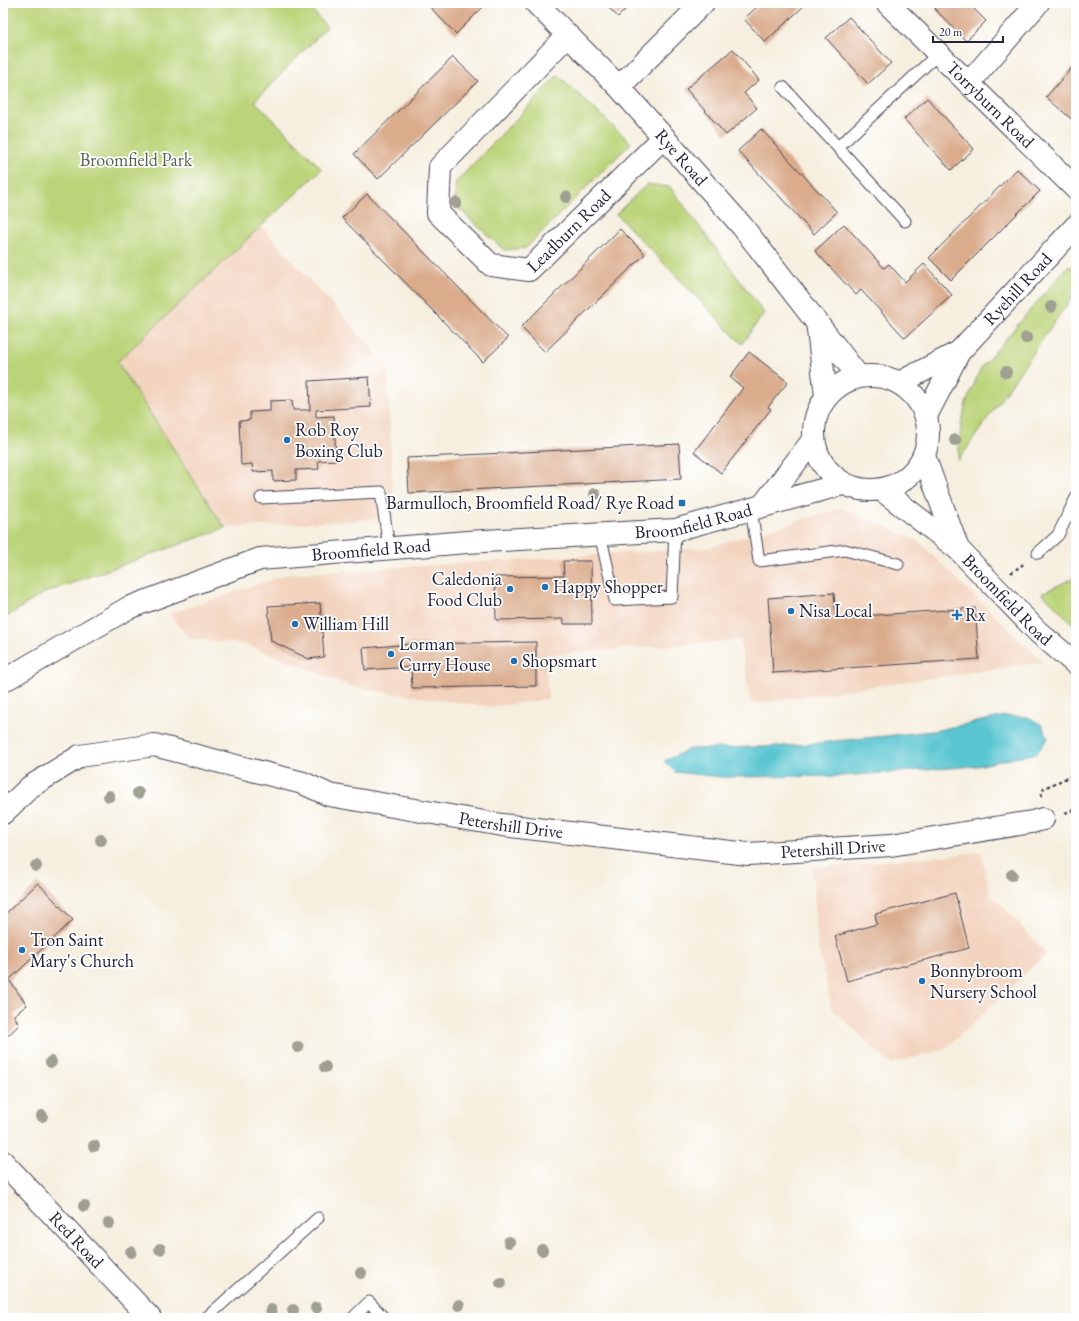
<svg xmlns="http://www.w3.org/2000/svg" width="1079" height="1321" font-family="'EB Garamond',serif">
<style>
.built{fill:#f3d4bf}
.green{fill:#bbd479;stroke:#6e7b5a}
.water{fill:#58c5d0;stroke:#3d7486}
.building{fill:#daac8c}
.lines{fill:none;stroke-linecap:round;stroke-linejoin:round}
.lane-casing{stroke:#424154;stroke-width:13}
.street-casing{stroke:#424154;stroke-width:24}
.secondary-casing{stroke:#424154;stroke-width:24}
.path{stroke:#424154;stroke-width:2.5;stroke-dasharray:3 3;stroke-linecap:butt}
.lane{stroke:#fff;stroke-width:11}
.street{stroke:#fff;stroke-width:22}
.secondary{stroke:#fff;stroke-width:22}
.tree{fill:#9fa091}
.poi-dot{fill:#1f6fb2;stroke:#fff;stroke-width:1.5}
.labels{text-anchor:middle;stroke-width:3.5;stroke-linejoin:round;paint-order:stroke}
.street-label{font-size:18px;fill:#22223b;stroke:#fff}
.park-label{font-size:18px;fill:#586051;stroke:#fff}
.poi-label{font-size:18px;fill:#22223b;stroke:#fff;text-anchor:start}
</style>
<rect width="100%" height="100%" fill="#fff"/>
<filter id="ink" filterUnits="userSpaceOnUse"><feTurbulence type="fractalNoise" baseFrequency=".025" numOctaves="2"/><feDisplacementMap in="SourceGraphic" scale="8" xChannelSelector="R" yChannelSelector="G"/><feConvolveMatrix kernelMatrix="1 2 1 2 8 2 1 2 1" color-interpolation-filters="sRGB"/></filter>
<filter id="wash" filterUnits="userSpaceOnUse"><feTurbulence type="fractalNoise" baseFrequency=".012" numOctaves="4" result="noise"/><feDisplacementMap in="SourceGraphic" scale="16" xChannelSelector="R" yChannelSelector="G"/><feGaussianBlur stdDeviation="0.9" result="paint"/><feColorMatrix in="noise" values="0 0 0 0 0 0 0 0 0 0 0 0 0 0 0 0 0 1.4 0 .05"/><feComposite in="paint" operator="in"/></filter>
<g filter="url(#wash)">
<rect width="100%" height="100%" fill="#f6efdf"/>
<path class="built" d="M261,226L387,364L394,518L225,528L117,362Z
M842,508L917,540L1043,662L751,704L740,640L545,655L548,699L492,707L355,688L245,644L190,639L169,614L289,574L706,548Z
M981,852L990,893L1047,954L944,1050L890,1064L832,1009L818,947L812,868Z"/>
<path class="green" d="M3,3H306L327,27L255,101L322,169L117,362L225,528L44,593L3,619Z
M558,75L631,143L526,248L504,250L456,206L455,183Z
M647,184L670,187L764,313L742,344L616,214Z
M1067,267H1076V291L958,461L961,425L966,403L981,368Z
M1076,577V627L1042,593Z"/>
<path class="water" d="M1005,716L1028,717L1042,725L1048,738L1037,753L977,766L841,776L722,777L675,772L664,761L690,749L788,746L933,731Z"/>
<g id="blocks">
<path class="building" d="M426,3H484L486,4L456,34Z
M604,3H632L618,17Z
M761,3H807L765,42L744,19Z
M941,3H968L986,21L966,41L935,9Z
M849,17L891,63L868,84L826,38Z
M733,49L759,80L744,93L757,108L726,135L686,89Z
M453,57L478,81L378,179L354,154Z
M1076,63V123L1046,97Z
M927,98L974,149L951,170L904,119Z
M761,129L837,212L814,234L738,151Z
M1017,169L1040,191L951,280L929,258Z
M367,194L508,338L483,362L342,218Z
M844,224L884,268L889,264L905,282L924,264L952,295L905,338L861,290L856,295L815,251Z
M620,229L645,254L545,352L521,327Z
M749,352L788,382L768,407L771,409L721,473L694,452L743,388L730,377Z
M369,377L371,407L316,410V417L334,416L336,460L318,461L319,469L296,470V480L273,481V471L253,472L252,464L241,465L239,421L250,420V412L270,411V401L292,400L293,410H310L309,381Z
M679,444L681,479L409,493L407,458Z
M563,561H591L592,624H564V619L496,620L495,577L564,576Z
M834,593L836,618L975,608L979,659L773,673L768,598Z
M320,603L324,657L309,659L271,641L268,606Z
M536,642V686L412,688L411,667L365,670L363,648L411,644Z
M38,883L73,920L9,980L27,1005L14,1015L19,1025L3,1040V916Z
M955,893L969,948L847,981L835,936L877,924L875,914Z"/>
</g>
</g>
<g filter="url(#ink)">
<use href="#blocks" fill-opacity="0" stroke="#424154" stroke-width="1"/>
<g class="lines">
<defs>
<path id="lane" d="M783,87L905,221
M838,147L938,54
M261,498L381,492L389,548
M751,509L759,561L845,550L898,564
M600,534L615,600L672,597L675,530
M1038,553L1058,535L1076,498
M206,1318L318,1218
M353,1318L369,1302L384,1318"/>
<g id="street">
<path id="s1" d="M536,3L619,87L742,226L859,377"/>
<path id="s2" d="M887,3L1076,189"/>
<path id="s3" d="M567,36L440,167L438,213L491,265L529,270L664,137"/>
<path d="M969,83L1038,3"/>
<path d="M619,87L703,3"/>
<path d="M817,322L826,396"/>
<path d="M899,383L959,352"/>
<path id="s4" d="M926,416L959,352L1076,226"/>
<path id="s5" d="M3,813L30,787L80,756L154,745L303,783L329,795L502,825L748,854L891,845L1032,822L1043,819"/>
</g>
<g id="secondary">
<circle cx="871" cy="433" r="57"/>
<path d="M924,456L958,549"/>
<path id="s6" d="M882,490L958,549L1038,632L1076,664"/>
<path d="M763,505L813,440"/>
<path id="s7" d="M3,681L128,608L260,559L467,542L675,530L843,484"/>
<path id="s8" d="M3,1162L150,1318"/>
</g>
</defs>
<use href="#lane" class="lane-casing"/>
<use href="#street" class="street-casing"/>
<use href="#secondary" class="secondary-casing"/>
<path class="path" d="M1011,573L1025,563
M1041,796L1044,788L1076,774
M1065,813L1076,809"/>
<use href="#lane" class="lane"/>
<use href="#street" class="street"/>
<use href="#secondary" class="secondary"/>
</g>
<g class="tree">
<circle cx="566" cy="197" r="6"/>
<circle cx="456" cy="203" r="6"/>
<circle cx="1051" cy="307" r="6"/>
<circle cx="1026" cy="338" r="6"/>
<circle cx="1006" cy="372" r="6"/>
<circle cx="955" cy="440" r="6"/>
<circle cx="595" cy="494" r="6"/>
<circle cx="138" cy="793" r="6"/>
<circle cx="109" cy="796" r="6"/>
<circle cx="101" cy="840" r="6"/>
<circle cx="36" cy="866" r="6"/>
<circle cx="1012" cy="875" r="6"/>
<circle cx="298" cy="1047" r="6"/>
<circle cx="51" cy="1062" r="6"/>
<circle cx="325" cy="1067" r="6"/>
<circle cx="42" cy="1116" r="6"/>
<circle cx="94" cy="1146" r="6"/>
<circle cx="84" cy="1206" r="6"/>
<circle cx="109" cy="1223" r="6"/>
<circle cx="509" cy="1242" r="6"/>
<circle cx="160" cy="1249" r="6"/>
<circle cx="542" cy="1250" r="6"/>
<circle cx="131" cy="1252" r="6"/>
<circle cx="361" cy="1273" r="6"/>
<circle cx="501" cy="1283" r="6"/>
<circle cx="459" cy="1305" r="6"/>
<circle cx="316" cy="1308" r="6"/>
<circle cx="271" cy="1310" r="6"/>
<circle cx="293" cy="1310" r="6"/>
</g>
</g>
<g class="poi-dot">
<circle cx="287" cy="440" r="4"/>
<rect x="678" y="499" width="8" height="8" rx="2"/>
<circle cx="545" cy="587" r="4"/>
<circle cx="510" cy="589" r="4"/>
<circle cx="791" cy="611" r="4"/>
<path d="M955 609h4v4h4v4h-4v4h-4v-4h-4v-4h4z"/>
<circle cx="295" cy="624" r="4"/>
<circle cx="391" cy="654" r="4"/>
<circle cx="514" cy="661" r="4"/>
<circle cx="22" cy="950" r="4"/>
<circle cx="922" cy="981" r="4"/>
</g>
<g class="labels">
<g class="street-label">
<text dy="6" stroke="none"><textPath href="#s2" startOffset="145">Torryburn Road</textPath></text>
<text dy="6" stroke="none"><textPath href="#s1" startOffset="212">Rye Road</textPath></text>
<text dy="6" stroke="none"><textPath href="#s3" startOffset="397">Leadburn Road</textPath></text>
<text dy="6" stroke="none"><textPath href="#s4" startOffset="158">Ryehill Road</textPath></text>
<text dy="6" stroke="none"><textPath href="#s7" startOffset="721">Broomfield Road</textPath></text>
<text dy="6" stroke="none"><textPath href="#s7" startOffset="397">Broomfield Road</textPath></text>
<text dy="6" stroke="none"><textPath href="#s6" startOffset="167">Broomfield Road</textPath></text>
<text dy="6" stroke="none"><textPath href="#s5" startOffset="538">Petershill Drive</textPath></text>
<text dy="6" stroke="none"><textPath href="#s5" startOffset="862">Petershill Drive</textPath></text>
<text dy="6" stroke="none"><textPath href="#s8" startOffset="107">Red Road</textPath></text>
</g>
<g class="park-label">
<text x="136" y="166">Broomfield Park</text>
</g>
<g class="poi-label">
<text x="295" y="436">Rob Roy<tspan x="295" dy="21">Boxing Club</tspan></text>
<text x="674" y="509" text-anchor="end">Barmulloch, Broomfield Road/ Rye Road</text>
<text x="502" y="585" text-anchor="end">Caledonia<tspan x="502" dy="21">Food Club</tspan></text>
<text x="553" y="593">Happy Shopper</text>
<text x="799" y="617">Nisa Local</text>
<text x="965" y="621">Rx</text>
<text x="303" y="630">William Hill</text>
<text x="399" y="650">Lorman<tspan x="399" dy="21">Curry House</tspan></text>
<text x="522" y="667">Shopsmart</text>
<text x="30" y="946">Tron Saint<tspan x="30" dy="21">Mary's Church</tspan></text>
<text x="930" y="977">Bonnybroom<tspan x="930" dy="21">Nursery School</tspan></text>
</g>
</g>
<rect width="1079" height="1321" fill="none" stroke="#fff" stroke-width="16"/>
<path d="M933 36v6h70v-6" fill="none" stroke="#22223b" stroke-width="2"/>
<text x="939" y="36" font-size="12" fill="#22223b" stroke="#ffffff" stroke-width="3" paint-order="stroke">20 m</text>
</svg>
